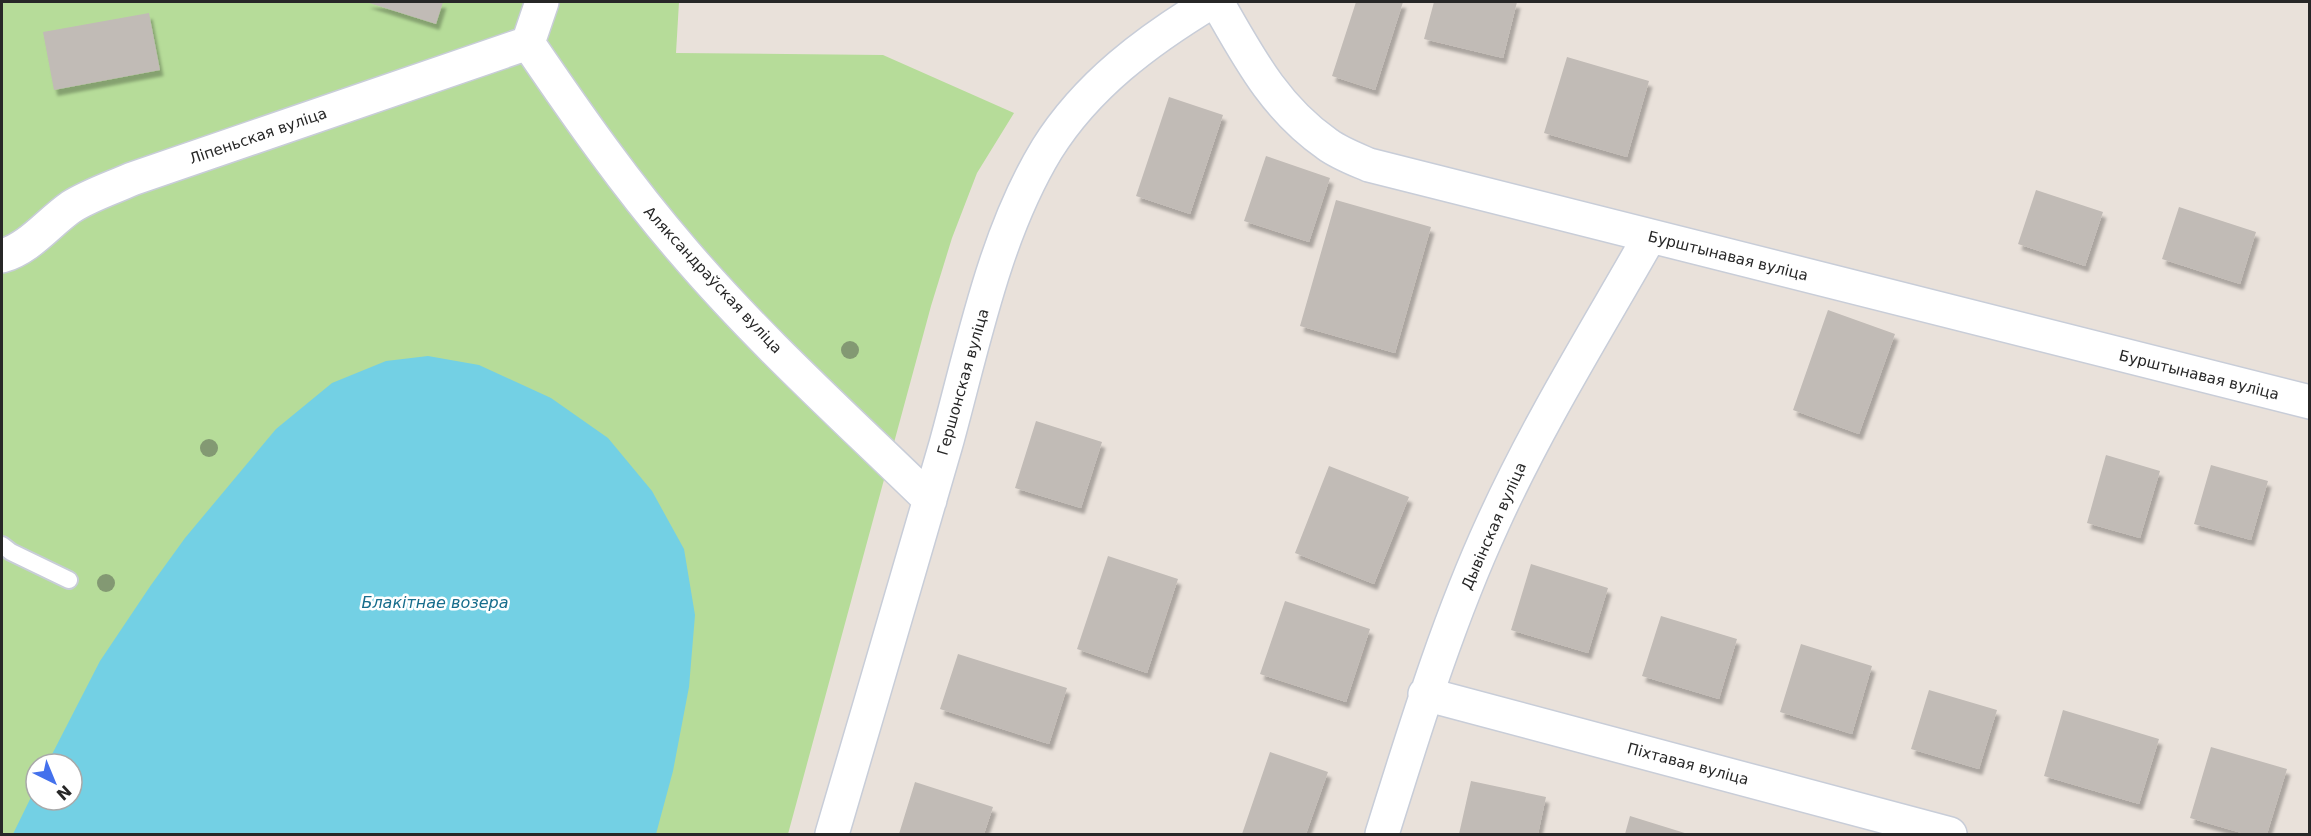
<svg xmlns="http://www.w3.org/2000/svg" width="2311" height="836" font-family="'DejaVu Sans',sans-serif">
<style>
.green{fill:#b6dc99;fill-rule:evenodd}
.water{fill:#73d0e4}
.building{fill:#c1bbb6;filter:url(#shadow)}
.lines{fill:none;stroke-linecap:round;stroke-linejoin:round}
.lane-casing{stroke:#c8cdd8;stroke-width:20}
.street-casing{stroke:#c8cdd8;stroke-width:36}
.lane{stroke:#fff;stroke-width:16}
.street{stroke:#fff;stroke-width:33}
.tree{fill:#839973}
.labels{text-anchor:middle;stroke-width:5;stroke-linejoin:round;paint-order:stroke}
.street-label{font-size:15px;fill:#272727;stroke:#fff}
.water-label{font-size:16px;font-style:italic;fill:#176d8c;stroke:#fff}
</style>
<defs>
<filter id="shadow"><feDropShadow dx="3.5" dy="6" stdDeviation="1.5" flood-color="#0004"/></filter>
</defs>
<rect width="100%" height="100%" fill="#e9e1da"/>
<path class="green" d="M2,2H679L676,53L883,55L1014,113L977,173L952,238L931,306L788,834H2ZM36,764H72V800H36Z"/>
<path class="water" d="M428,356L479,365L551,398L608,438L652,491L684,549L695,615L689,687L673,771L656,834H13L36,787V800H72V764H47L100,661L151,585L185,538L276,429L332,383L386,361Z"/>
<path class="building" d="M366,2H443L436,24Z
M1356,2H1403L1375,90L1332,76Z
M1434,2H1517L1503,58L1424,39Z
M149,13L160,70L54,90L43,32Z
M1567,57L1649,81L1627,157L1544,133Z
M1169,97L1223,115L1190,214L1136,196Z
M1266,156L1330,178L1309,242L1244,221Z
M2036,190L2103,212L2085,266L2018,244Z
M1336,200L1431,227L1395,353L1300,326Z
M2179,207L2256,232L2240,284L2162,259Z
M1828,310L1895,334L1859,434L1793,410Z
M1036,421L1102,442L1081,508L1015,488Z
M2106,455L2160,471L2140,538L2087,523Z
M2211,465L2268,481L2251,540L2194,524Z
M1329,466L1409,497L1374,584L1295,553Z
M1108,556L1178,579L1147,673L1077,649Z
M1531,564L1608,588L1588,653L1511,630Z
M1285,601L1370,629L1346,702L1260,674Z
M1661,616L1737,639L1719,699L1642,676Z
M1801,644L1872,666L1852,734L1780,712Z
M958,654L1067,688L1049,744L940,709Z
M1929,690L1997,710L1979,769L1911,749Z
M2063,710L2159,739L2139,804L2044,776Z
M2211,747L2287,769L2267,834H2245L2190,818Z
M1270,752L1328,772L1306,834H1242Z
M1471,781L1546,797L1538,834H1459Z
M915,782L993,807L984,834H899Z
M1630,816L1688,834H1625Z"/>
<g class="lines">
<defs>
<path id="lane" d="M2,545L11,552L69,580"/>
<path id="street" d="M542,2L528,43C577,115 626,185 683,251C759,340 847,419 930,500
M1217,2C1248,56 1274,107 1327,144C1339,153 1355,159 1369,165L2310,402
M2,256C30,248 48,223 71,207C90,195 112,188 132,179L528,43
M1425,694L1950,834
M832,834C870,704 909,574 946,444C973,346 994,236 1047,149C1087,85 1148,40 1211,2
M1382,834C1415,729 1447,623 1493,523C1538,424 1596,331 1650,236"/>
</defs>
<use href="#lane" class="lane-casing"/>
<use href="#street" class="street-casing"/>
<use href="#lane" class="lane"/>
<use href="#street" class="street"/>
</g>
<g class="tree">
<circle cx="850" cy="350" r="9"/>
<circle cx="209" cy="448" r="9"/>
<circle cx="106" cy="583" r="9"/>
</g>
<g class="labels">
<g class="street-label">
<text transform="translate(258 136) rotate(-19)" y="5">Ліпеньская вуліца</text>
<text transform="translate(1728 256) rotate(14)" y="5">Бурштынавая вуліца</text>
<text transform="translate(713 280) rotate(47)" y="5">Аляксандраўская вуліца</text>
<text transform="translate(2199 375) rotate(14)" y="5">Бурштынавая вуліца</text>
<text transform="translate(963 382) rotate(-74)" y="5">Гершонская вуліца</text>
<text transform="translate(1494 526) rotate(-66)" y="5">Дывінская вуліца</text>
<text transform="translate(1688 764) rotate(15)" y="5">Піхтавая вуліца</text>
</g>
<g class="water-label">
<text x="435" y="608">Блакітнае возера</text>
</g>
</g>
<rect width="2311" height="836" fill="none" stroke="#272727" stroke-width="6"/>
<g transform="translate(54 782) rotate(137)"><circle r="28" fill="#ffffff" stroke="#a9a9a9" stroke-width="1.5"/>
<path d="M0-4.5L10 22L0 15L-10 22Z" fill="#4471ec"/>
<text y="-9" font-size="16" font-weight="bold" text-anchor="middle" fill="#272727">N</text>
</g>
</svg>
